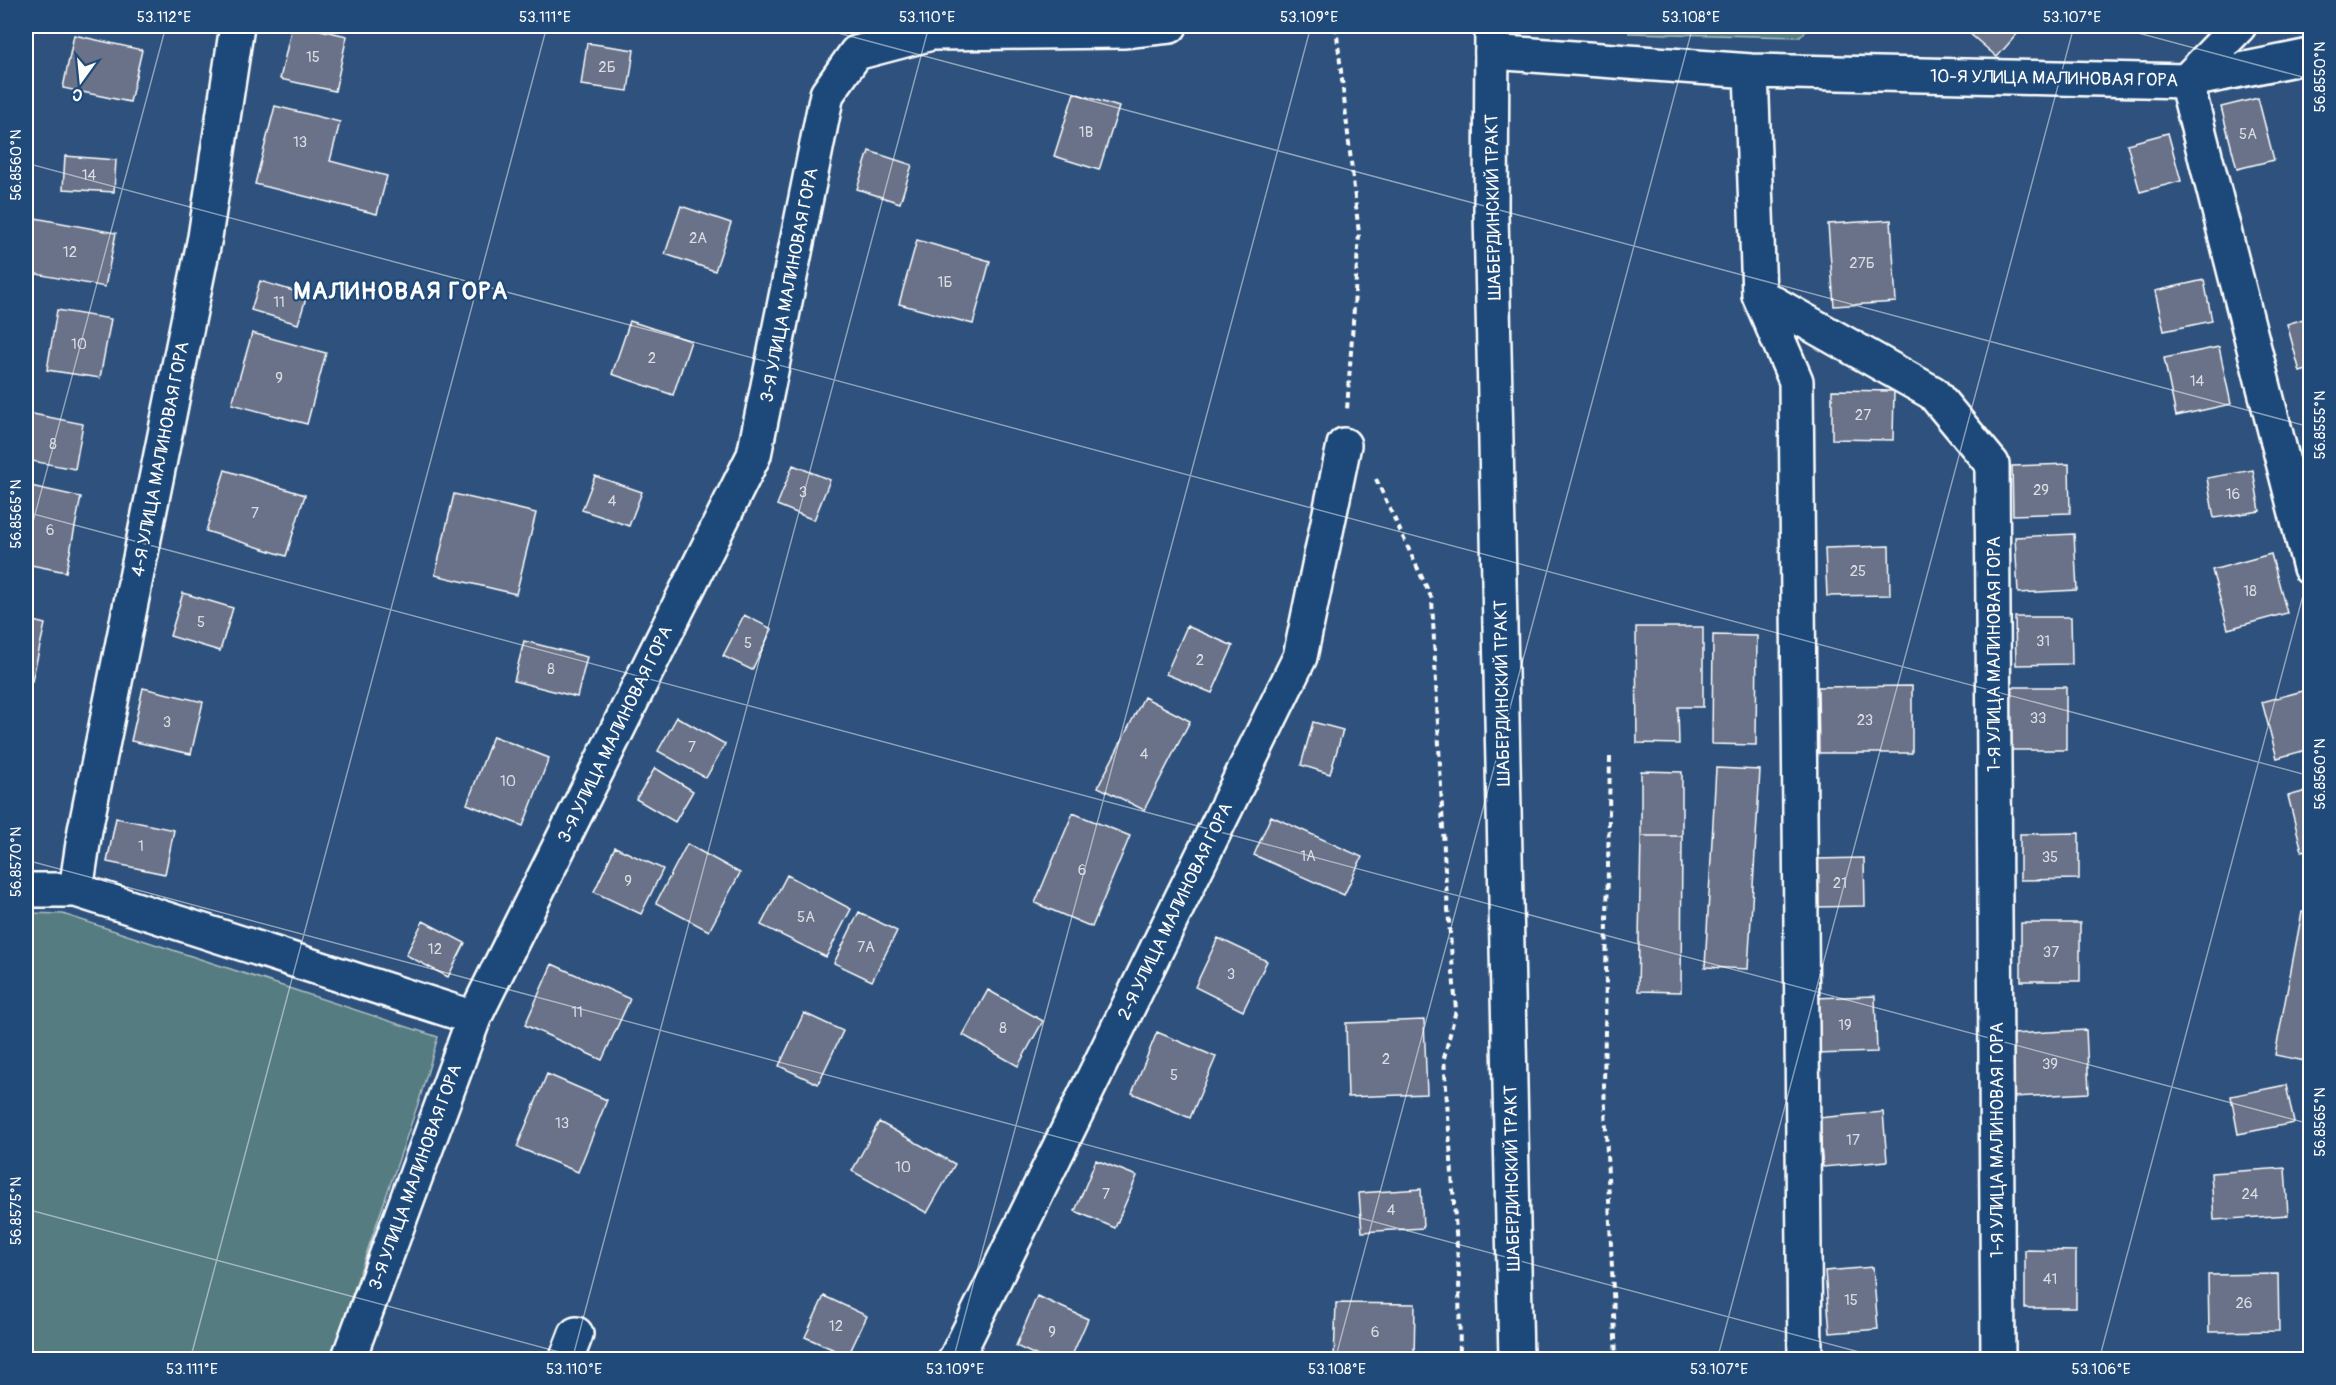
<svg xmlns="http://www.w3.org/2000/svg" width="2336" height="1385" font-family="Pangolin,sans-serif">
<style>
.green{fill:#557b81;stroke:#aabdc0;stroke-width:1.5}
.building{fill:#697289;stroke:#fff;stroke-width:1.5}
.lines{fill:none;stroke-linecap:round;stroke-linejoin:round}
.minor-casing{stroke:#fff;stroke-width:38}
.major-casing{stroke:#fff;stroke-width:38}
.path{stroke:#fff;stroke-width:4;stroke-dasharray:6 4.5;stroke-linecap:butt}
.minor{stroke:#1f4a7a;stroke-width:33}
.major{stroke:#1f4a7a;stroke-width:33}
.ticks{fill:none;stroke:#fff;stroke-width:1.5;stroke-opacity:0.45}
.labels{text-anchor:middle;stroke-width:4.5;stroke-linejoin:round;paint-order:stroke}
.number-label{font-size:15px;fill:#dadce2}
.street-label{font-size:18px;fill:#fff;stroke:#1f4a7a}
.district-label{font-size:24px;font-weight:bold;letter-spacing:1.5px;fill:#fff;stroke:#1f4a7a}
.neatline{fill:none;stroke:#fff;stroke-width:2}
.ticks-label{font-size:15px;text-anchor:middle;fill:#fff}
</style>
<rect width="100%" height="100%" fill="#2e527d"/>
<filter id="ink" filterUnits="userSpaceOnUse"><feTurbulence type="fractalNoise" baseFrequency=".0167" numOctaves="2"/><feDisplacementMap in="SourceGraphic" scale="12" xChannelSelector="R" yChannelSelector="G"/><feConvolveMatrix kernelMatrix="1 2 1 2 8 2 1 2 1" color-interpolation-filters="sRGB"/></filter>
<g filter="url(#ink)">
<path class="green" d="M1629,26H1811L1800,37L1629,33Z
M26,913L63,914L438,1037L419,1101L330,1359H26Z"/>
<path class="building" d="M292,26H303L347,36L335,91L280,79Z
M1961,26H2024L1997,57Z
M74,35L142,50L130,102L63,88Z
M587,43L634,50L628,91L581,85Z
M1074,93L1119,107L1099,170L1054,156Z
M2258,98L2274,160L2237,169L2221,107Z
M275,106L340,122L330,161L387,176L377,214L255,184Z
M2168,133L2181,181L2140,192L2127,144Z
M869,151L912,165L900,203L857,189Z
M65,156L116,160L114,192L63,189Z
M681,206L731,223L715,271L665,254Z
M35,218L116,233L105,287L26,272Z
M1891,220L1896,302L1834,306L1828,224Z
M917,240L990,261L973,324L899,304Z
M2204,280L2212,321L2164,331L2155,291Z
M260,281L307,295L298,324L251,310Z
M57,310L111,319L100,378L47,370Z
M2310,317V369L2300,372L2287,324Z
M630,321L691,341L673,395L612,374Z
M252,333L326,353L307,424L232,404Z
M2219,347L2231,404L2176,416L2164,358Z
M1832,390L1894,391L1893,440L1832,439Z
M28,413L83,424L75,469L26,460V427Z
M2069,464L2070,513L2013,515L2012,466Z
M793,465L830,480L814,520L777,505Z
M225,470L305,495L286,556L206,531Z
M2253,470L2260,511L2214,518L2207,478Z
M595,476L642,492L629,526L582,510Z
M26,485L81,497L66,572L26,564Z
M454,494L536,513L516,594L435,575Z
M2074,534L2077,590L2018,593L2015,537Z
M1889,546L1890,595L1827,596L1825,548Z
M2271,554L2287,613L2228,629L2212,570Z
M183,593L233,608L220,651L170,636Z
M744,615L772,629L752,670L723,656Z
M2015,617H2071L2072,664L2016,665Z
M26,619L45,624L32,681L26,679Z
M1187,626L1233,646L1212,693L1166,674Z
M1636,627H1703V707H1678L1679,744L1637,743Z
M1713,635L1757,636L1756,745L1712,744Z
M524,641L587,657L577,697L514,681Z
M1912,686V753H1819L1818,687Z
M2011,687H2066V750H2011Z
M143,688L203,702L191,754L131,741Z
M2310,689V749L2277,758L2262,702Z
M1144,697L1190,721L1144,810L1098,787Z
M677,717L725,744L706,778L658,751Z
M1313,722L1343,730L1330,774L1301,765Z
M493,736L549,758L523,826L467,804Z
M655,768L693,791L675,822L636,799Z
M1716,768L1760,770L1748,969L1705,967Z
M1641,771L1682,772V836H1641Z
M2310,790V849L2302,851L2288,796Z
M1073,813L1130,836L1092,927L1035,903Z
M1271,816L1362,857L1344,895L1254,855Z
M116,818L174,830L165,874L107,862Z
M2079,833V879L2020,880V834Z
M1641,836H1682L1681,992L1638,991Z
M687,844L740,873L709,931L656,903Z
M615,847L663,869L641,914L594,892Z
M1864,858L1865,906L1816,907L1815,859Z
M787,875L851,909L826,957L761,925Z
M859,912L897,931L872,981L834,963Z
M2302,912L2310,913V1062L2275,1055Z
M423,921L465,943L448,977L406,955Z
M2021,923H2080V981H2021Z
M1218,938L1267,961L1243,1011L1195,987Z
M552,964L630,999L602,1060L525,1025Z
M988,990L1043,1021L1018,1066L963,1035Z
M1875,996L1877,1052L1815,1054L1813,998Z
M804,1013L843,1031L818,1084L779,1066Z
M1424,1020L1427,1094L1348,1097L1346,1023Z
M2086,1030L2089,1093L2014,1097L2011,1034Z
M1157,1032L1216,1057L1190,1118L1132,1093Z
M547,1074L607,1100L578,1172L517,1147Z
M2286,1085L2294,1123L2238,1134L2231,1096Z
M1883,1112L1887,1161L1823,1167L1818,1118Z
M879,1122L955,1164L927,1213L852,1171Z
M1096,1160L1137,1176L1115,1228L1075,1211Z
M2285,1168L2288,1215L2214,1220L2211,1173Z
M1421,1189L1423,1228L1362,1232L1359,1193Z
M2025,1250L2076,1251V1308H2025Z
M1873,1267L1878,1329L1830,1333L1825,1271Z
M2278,1274L2279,1331L2209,1332L2208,1275Z
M824,1296L867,1316L848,1356L805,1337Z
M1037,1296L1088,1319L1070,1360H1046L1016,1346Z
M1336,1303L1415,1304L1414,1360H1334Z"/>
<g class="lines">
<defs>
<path id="minor" d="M1492,52L1751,71L2186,81L2310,568
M1751,71L1759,295L1933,393L1992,464L1998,1360
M2186,81L2310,56
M2186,81L2239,26
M1759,295L1796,381L1805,1360
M26,890H76L474,1018
M76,890L85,830L205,237L237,26
M348,1360L474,1018L754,455L827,94L856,53L932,33L1123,31L1170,26
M566,1360L576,1334
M955,1360L1300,657L1344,445"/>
<path id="major" d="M1492,26L1491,213L1516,1360"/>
</defs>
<use href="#minor" class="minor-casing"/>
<use href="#major" class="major-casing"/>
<path class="path" d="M1336,26L1359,234L1347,410
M1376,479L1432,599L1445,871L1456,1010L1444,1058L1459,1276L1460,1360
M1610,757L1604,1085L1616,1360"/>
<use href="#minor" class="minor"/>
<use href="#major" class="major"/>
</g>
</g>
<path class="ticks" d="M812,26L2310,427M2112,26L2310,79M26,163L2310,776M26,512L2310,1124M26,548L166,26M26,860L1889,1360M26,1209L589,1360M190,1360L547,26M572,1360L929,26M953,1360L1311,26M1335,1360L1693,26M1717,1360L2074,26M2099,1360L2310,569"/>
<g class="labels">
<g class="number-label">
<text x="313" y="62">15</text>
<text x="607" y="72">2Б</text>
<text x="1086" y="137">1В</text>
<text x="2248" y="139">5А</text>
<text x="300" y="147">13</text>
<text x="89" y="180">14</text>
<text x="698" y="243">2А</text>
<text x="70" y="257">12</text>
<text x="1862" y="268">27Б</text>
<text x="945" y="287">1Б</text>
<text x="279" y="307">11</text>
<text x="79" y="349">10</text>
<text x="652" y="363">2</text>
<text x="279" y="383">9</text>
<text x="2197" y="386">14</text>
<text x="1863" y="420">27</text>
<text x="53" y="449">8</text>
<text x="2041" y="495">29</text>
<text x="803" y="497">3</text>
<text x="2233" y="499">16</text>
<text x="612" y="506">4</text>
<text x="255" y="518">7</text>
<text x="50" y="535">6</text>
<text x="1858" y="576">25</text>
<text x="2250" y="596">18</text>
<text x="201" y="627">5</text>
<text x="2043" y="646">31</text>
<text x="748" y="648">5</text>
<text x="1200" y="665">2</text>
<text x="551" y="674">8</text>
<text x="2038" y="723">33</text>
<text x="1865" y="725">23</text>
<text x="167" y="727">3</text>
<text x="692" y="752">7</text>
<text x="1144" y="759">4</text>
<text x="508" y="786">10</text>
<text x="141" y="851">1</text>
<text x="1308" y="861">1А</text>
<text x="2050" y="862">35</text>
<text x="1082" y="875">6</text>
<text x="628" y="886">9</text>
<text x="1840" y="888">21</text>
<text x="806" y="922">5А</text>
<text x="866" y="952">7А</text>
<text x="435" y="954">12</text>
<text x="2051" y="957">37</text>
<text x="1231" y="979">3</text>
<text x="577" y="1017">11</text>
<text x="1845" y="1030">19</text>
<text x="1003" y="1033">8</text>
<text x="1386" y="1064">2</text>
<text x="2050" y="1069">39</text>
<text x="1174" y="1080">5</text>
<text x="562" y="1128">13</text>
<text x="1853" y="1145">17</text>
<text x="903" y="1172">10</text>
<text x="1106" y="1199">7</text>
<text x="2250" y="1199">24</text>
<text x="1391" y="1215">4</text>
<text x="2050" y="1284">41</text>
<text x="1851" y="1305">15</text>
<text x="2244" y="1308">26</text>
<text x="836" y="1331">12</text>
<text x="1052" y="1337">9</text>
<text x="1375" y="1337">6</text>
</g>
<g class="street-label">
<text transform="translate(2054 78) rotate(1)" y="6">10-Я УЛИЦА МАЛИНОВАЯ ГОРА</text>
<text transform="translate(1493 207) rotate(-91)" y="6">ШАБЕРДИНСКИЙ ТРАКТ</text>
<text transform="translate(789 285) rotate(-79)" y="6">3-Я УЛИЦА МАЛИНОВАЯ ГОРА</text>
<text transform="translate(160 459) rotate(-79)" y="6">4-Я УЛИЦА МАЛИНОВАЯ ГОРА</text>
<text transform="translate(1994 654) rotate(-90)" y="6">1-Я УЛИЦА МАЛИНОВАЯ ГОРА</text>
<text transform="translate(1502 693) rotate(-91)" y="6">ШАБЕРДИНСКИЙ ТРАКТ</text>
<text transform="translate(615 734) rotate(-64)" y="6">3-Я УЛИЦА МАЛИНОВАЯ ГОРА</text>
<text transform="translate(1175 911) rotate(-64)" y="6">2-Я УЛИЦА МАЛИНОВАЯ ГОРА</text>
<text transform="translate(1997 1140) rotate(-90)" y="6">1-Я УЛИЦА МАЛИНОВАЯ ГОРА</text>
<text transform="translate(415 1177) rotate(-70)" y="6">3-Я УЛИЦА МАЛИНОВАЯ ГОРА</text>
<text transform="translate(1512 1178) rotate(-91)" y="6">ШАБЕРДИНСКИЙ ТРАКТ</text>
</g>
<g class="district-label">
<text x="401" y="299">МАЛИНОВАЯ ГОРА</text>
</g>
</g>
<rect width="2336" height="1385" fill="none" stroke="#1f4a7a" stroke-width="66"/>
<g transform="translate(81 81) rotate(195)" stroke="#1f4a7a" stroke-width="4.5" paint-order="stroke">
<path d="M0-4.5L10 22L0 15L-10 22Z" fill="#ffffff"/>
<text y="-9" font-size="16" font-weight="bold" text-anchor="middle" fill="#ffffff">С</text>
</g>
<rect x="33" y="33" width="2270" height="1319" class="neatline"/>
<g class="ticks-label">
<text x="164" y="22">53.112°E</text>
<text x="545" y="22">53.111°E</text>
<text x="927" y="22">53.110°E</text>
<text x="1309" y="22">53.109°E</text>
<text x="1691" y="22">53.108°E</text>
<text x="2072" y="22">53.107°E</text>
<text transform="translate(2320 77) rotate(-90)" y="5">56.8550°N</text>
<text transform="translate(16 165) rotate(-90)" y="5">56.8560°N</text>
<text transform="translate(2320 425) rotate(-90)" y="5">56.8555°N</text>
<text transform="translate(16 514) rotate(-90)" y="5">56.8565°N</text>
<text transform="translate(2320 774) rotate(-90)" y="5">56.8560°N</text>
<text transform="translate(16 862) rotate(-90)" y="5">56.8570°N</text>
<text transform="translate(2320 1122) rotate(-90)" y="5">56.8565°N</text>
<text transform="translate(16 1211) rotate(-90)" y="5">56.8575°N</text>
<text x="192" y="1374">53.111°E</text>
<text x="574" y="1374">53.110°E</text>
<text x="955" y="1374">53.109°E</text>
<text x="1337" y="1374">53.108°E</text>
<text x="1719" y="1374">53.107°E</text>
<text x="2101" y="1374">53.106°E</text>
</g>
</svg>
